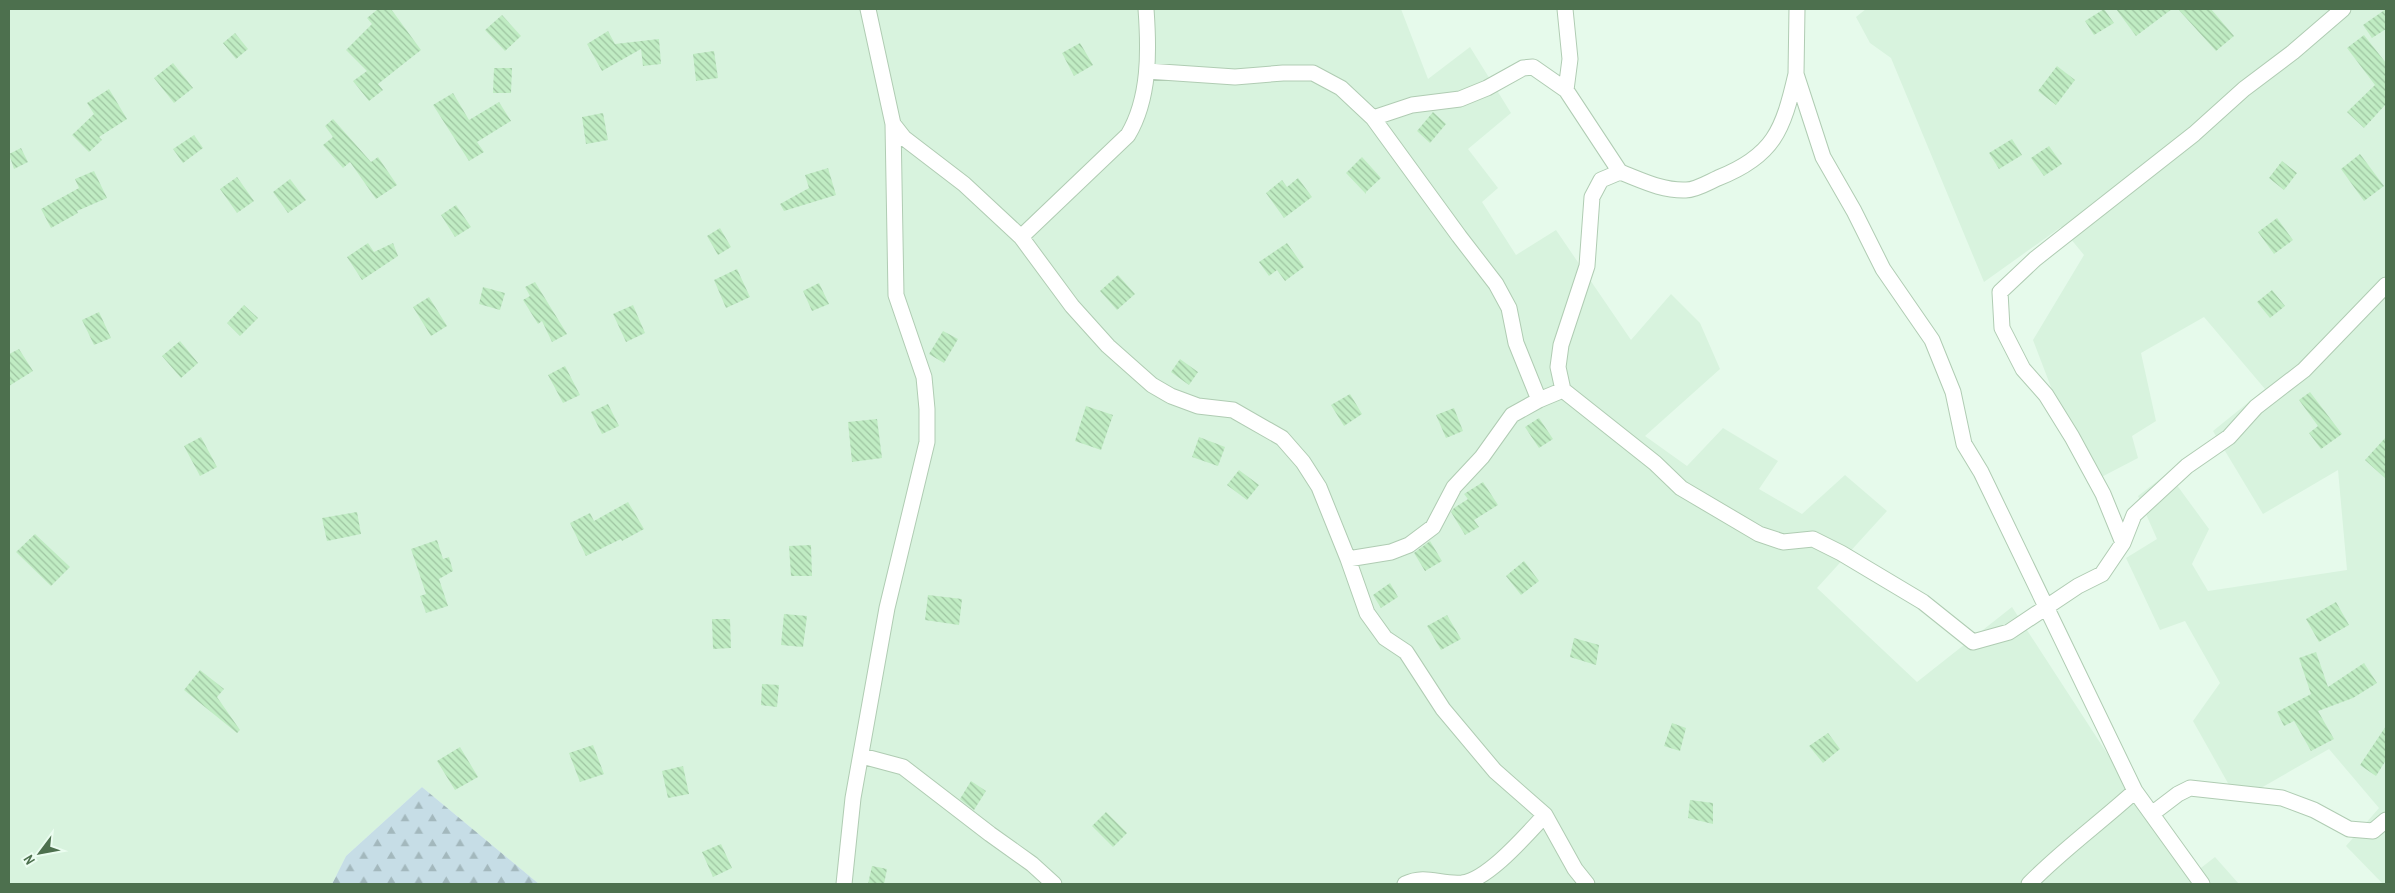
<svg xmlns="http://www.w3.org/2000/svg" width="2395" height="893" font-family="'Archivo Narrow',sans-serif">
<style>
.residential{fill:#d8f3de}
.forest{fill:url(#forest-firs)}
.building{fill:url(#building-back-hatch)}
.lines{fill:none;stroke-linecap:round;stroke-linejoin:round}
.street-casing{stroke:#b0ccb3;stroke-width:17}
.street{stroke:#fff;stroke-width:15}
</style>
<defs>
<pattern id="forest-firs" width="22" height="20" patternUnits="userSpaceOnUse" patternTransform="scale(1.25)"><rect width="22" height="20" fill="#c6dde6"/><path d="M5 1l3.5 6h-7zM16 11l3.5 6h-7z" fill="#a3b8bd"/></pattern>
<pattern id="building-back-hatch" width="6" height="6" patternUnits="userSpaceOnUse" patternTransform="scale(1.25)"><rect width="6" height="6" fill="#c0ecc3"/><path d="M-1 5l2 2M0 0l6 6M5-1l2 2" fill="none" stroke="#9ec4a1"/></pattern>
</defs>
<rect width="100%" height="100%" fill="#e6faeb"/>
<path class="residential" d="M9,9H1401L1428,79L1470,47L1511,113L1468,149L1498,188L1482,202L1516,255L1556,230L1631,340L1671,294L1700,323L1720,369L1645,436L1687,466L1723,428L1778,461L1759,489L1802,514L1845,475L1887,511L1817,588L1917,682L2012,607L2188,878L2215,857L2239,884H539L422,787L346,856L332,884H9Z
M1866,9H2386V884H2383L2346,846L2379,808L2329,749L2238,801L2193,721L2220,683L2185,621L2160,630L2126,558L2157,539L2138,496L2168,473L2209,529L2192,564L2208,591L2347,570L2338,470L2263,514L2213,431L2265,389L2204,317L2141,353L2156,421L2132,436L2138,458L2088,484L2033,340L2084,255L2061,227L1984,282L1891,58L1870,43L1856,17Z"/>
<path class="forest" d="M422,787L539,884H332L346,856Z"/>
<path class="building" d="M378,9H391L421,50L378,84L383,90L369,101L353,81L367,71L346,50L372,24L367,18Z
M2104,9L2114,23L2094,35L2085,21Z
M2116,9H2172L2136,36Z
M2178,9H2211L2234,36L2216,51Z
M2386,9V29L2372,38L2363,25Z
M502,15L521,36L505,51L485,30Z
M608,31L615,44L659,39L661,64L643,66L641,49L602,71L587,44Z
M235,33L248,49L236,59L223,43Z
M2364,35L2386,63V104L2364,128L2347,112L2375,85L2347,48Z
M1080,43L1093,65L1074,76L1062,53Z
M714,51L718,78L696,81L693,54Z
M173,63L193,88L174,103L154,78Z
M2057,66L2075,80L2056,105L2038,91Z
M494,68H512L511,93H493Z
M109,89L127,119L99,137L102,140L89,152L72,135L94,114L87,103Z
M453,93L469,120L499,102L511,121L477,142L484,152L469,161L433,105Z
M1433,112L1446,124L1430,143L1417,131Z
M603,113L608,140L586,144L582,117Z
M333,119L371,162L378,157L397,185L376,199L350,162L343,168L323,145L333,137L325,126Z
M194,135L203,148L183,163L173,149Z
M2012,139L2022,155L1999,169L1989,153Z
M2049,146L2062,164L2044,176L2031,158Z
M21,148L28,162L14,169L9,154Z
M2360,154L2384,186L2364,201L2341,169Z
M1362,157L1381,178L1366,192V194L1346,173Z
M2282,161L2297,173L2284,190L2269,178Z
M828,168L836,195L784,211L780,204L809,188L805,175Z
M94,171L107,198L77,211L78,213L51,228L41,209L79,188L75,179Z
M237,177L254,201L237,213L220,189Z
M1298,178L1312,197L1284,218L1266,193L1282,180L1287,187Z
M290,179L306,200L288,213L273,192Z
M456,205L471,227L455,237L441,215Z
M2277,218L2293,240L2274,254L2258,232Z
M720,228L731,247L718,255L707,236Z
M368,243L374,252L393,243L398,256L362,280L347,257Z
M1287,243L1304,267L1285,281L1277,270L1269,276L1259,262Z
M737,269L750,297L726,308L714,280Z
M1118,275L1135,294L1117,310L1100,291Z
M535,282L567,334L552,342L542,321L538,324L523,300L530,296L525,287Z
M819,283L829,304L812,311L803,291Z
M483,287L505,293L500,310L479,304Z
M2272,290L2285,306L2270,318L2257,302Z
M429,297L447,326L431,336L413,307Z
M244,305L258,318L240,336L227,323Z
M633,305L645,333L626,342L613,314Z
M99,312L111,338L94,345L82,320Z
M943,331L958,339L944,363L929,354Z
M180,341L198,363L181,378L162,356Z
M19,349L33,371L9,386V354Z
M1180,359L1198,372L1189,385L1171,372Z
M565,366L580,395L563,403L548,375Z
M2310,392L2342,434L2321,449L2309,433L2318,426L2299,400Z
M1350,394L1362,414L1344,426L1331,405Z
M608,404L619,426L602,434L591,412Z
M1086,406L1113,415L1101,450L1075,441Z
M1454,408L1463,431L1446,438L1436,415Z
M1539,418L1553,439L1539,448L1525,427Z
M877,419L882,458L852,462L848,422Z
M201,437L217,467L200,476L184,446Z
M1199,437L1225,447L1218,466L1192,457Z
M2386,437V479L2365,460Z
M1239,470L1259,485L1247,500L1227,485Z
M1483,482L1498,505L1474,520L1479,527L1465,535L1451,512L1454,508L1468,499L1464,494Z
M628,502L644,529L622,541L621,539L586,556L570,523L590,513L594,521Z
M357,512L361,534L327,541L322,518Z
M35,534L70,567L51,586L16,552Z
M437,540L443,559L449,557L453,571L439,579L448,606L426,613L420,596L426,594L411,549Z
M1430,541L1442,561L1425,571L1414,553Z
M811,545L812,576H791L789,546Z
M1524,561L1539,581L1521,595L1506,576Z
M1390,583L1398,597L1381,608L1373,595Z
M928,595L962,599L959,625L925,620Z
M2336,602L2349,625L2319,642L2306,619Z
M784,614L807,616L803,647L781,645Z
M1447,615L1461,639L1441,650L1427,626Z
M712,619H730L731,648L713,649Z
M1574,638L1599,645L1596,665L1570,657Z
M2316,652L2328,687L2364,663L2377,683L2353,698L2318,711L2334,739L2311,751L2294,721L2284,726L2277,712L2311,694L2299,658Z
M200,670L224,689L217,697L240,730L237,733L184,690Z
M762,684L779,685L777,707L761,705Z
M1672,723L1686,728L1680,751L1664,746Z
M2386,726V760L2376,776L2360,765Z
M1828,733L1840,749L1823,763L1809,746Z
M593,745L604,774L580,782L569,753Z
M460,747L478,777L455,790L437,761Z
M683,766L689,794L668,798L662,771Z
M971,781L986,791L974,810L960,799Z
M1690,800L1713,803V824L1688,818Z
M1106,812L1127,833L1113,847L1092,826Z
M721,844L732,868L713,877L702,852Z
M872,866L887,869L884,884H868Z"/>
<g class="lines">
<defs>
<path id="street" d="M1565,9L1570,59L1566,90
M1797,9L1796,74L1823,157L1854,211L1883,269L1932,340L1953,392L1964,444L1981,472L2135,791L2202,884
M1147,71L1235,77L1283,73H1313L1341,88L1373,118L1459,236L1496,284L1509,308L1516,343L1539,400
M1796,74C1783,130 1774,156 1718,178C1709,182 1696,190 1686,190C1662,191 1641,180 1620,172L1601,180L1592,197L1587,266L1561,345L1558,367L1563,390L1655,463L1681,488L1759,534L1783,542L1813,539L1841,553L1923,602L1973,642L2009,632L2078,586L2102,574L2123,543L2134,515L2187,466L2229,437L2256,407L2304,370L2386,285
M1373,118L1412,105L1460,99L1487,88L1523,68L1533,67L1566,90L1620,172
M893,124L904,138L964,184L1021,237L1072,306L1108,346L1152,385L1171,396L1198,406L1233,410L1282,438L1303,462L1319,487L1348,559L1367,613L1385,638L1406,652L1443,709L1495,771L1545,815L1575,869L1587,884
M1021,237L1128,135C1150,98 1149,50 1146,9
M2123,543L2103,494L2072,437L2046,395L2023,369L2002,328L2000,292L2035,259L2194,134L2244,89L2293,52L2343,9
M1348,559L1391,552L1409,545L1433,527L1454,487L1482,457L1512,415L1539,400L1563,390
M862,756L903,767L990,834L1032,864L1054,884
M2153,813L2178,794L2190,788L2282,798L2314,810L2349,829L2373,831L2386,820
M844,884L853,798L887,608L927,442V409L924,377L896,295L893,124L868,9
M1405,884C1426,874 1440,885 1462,883C1488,880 1527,834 1545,815
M2029,884C2062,850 2100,823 2135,791"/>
</defs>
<use href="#street" class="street-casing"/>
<use href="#street" class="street"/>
</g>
<rect width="2395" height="893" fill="none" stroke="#4d704e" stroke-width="20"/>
<g transform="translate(40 853) rotate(238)" stroke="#ebfdf0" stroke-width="4" paint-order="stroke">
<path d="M0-4L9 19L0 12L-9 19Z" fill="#4d704e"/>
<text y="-8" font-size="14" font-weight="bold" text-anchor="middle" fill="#4d704e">N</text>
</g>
</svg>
